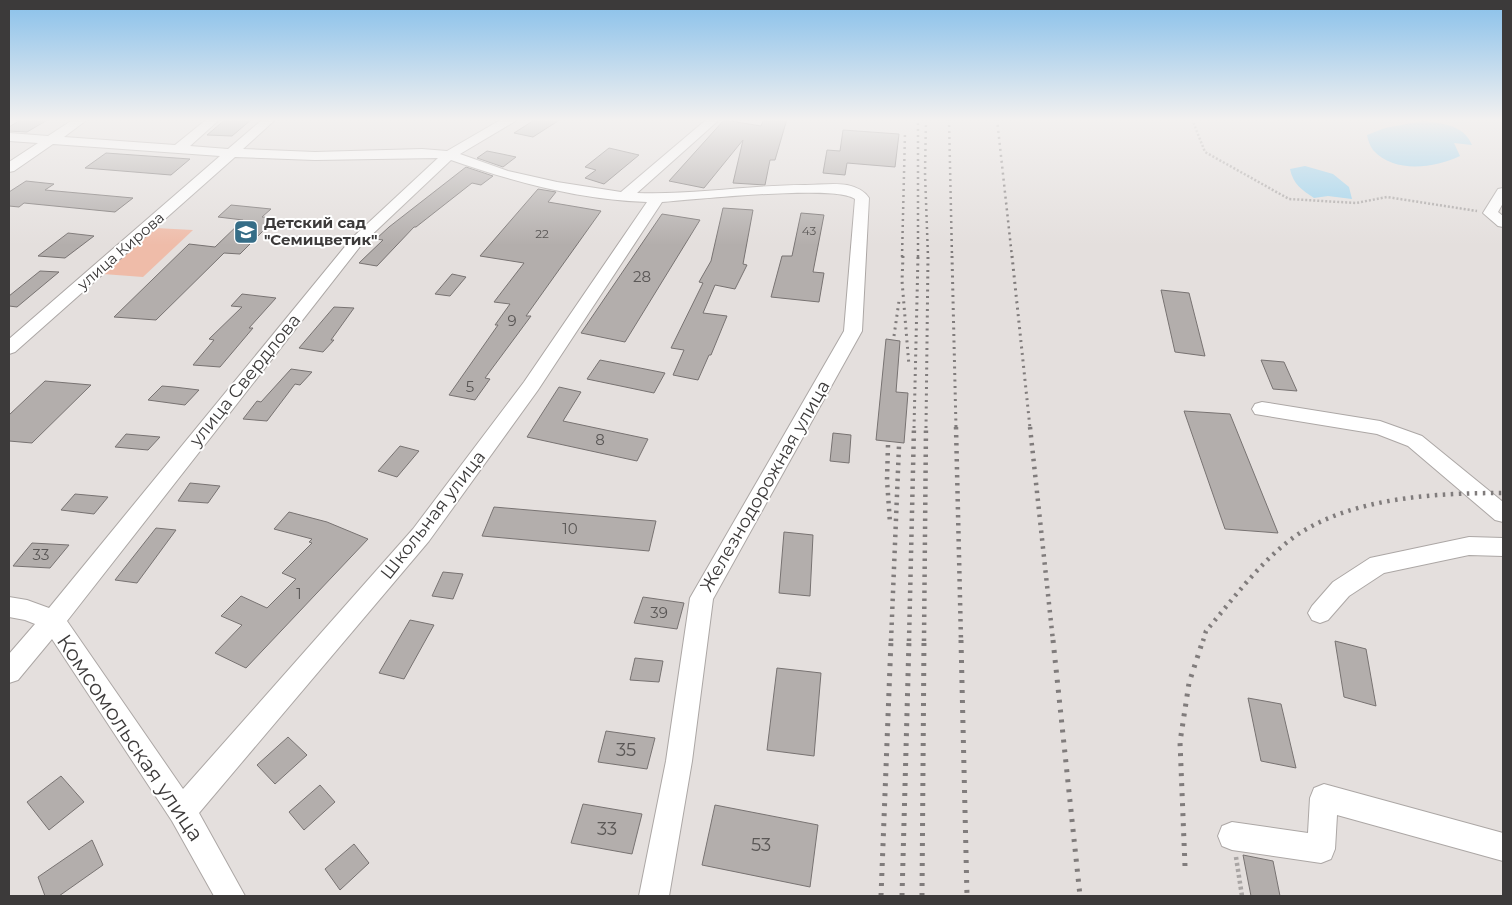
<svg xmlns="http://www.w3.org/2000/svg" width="1512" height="905" font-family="Montserrat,sans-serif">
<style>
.green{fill:#efbca9}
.water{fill:#99d1ed}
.building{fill:#b3aeac;stroke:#787372}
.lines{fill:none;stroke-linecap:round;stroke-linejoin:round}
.minor-casing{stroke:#aca7a5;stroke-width:2}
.path-far1{stroke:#a9a5a4;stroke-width:2.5;stroke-dasharray:2 2;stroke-linecap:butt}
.path{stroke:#a9a5a4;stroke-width:4.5;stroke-dasharray:3 3;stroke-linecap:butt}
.minor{fill:#fff;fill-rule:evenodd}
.rail-far3{stroke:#807c7c;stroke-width:2.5;stroke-dasharray:2 4;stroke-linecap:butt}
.rail-far2{stroke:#807c7c;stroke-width:3;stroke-dasharray:2 4.5;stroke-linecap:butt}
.rail-far1{stroke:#807c7c;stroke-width:4.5;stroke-dasharray:2.5 5.5;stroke-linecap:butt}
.rail{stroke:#807c7c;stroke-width:5;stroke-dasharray:3 7;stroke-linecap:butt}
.labels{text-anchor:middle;stroke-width:4;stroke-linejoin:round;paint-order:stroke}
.far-number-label{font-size:12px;fill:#5a5756}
.far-poi-label{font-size:15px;font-weight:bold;fill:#3c3a3a;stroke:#fff;text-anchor:start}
.far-street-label{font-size:15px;fill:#3c3a3a;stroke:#fff}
.number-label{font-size:15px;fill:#5a5756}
.street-label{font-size:18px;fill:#3c3a3a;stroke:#fff}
.near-number-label{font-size:18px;fill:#5a5756}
.near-street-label{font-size:21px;fill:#3c3a3a;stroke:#fff}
</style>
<rect width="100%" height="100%" fill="#e4dfdd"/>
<path class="green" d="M155,228L193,230L143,277L103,274Z"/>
<path class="water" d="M1423,121C1442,123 1464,125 1472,145L1454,143L1460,156C1434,168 1395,174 1373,150C1370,146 1368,140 1367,135L1385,128Z
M1305,166L1333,174L1349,187L1352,199L1328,196L1314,198C1302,190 1293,184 1290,169Z"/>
<path class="building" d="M22,119H49L27,132L9,131V127Z
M226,119H252L232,136L207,135Z
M536,119H561L533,137L514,133Z
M764,119H787L775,160H770L765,185L733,183L743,140L704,188L669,181L724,120L761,126Z
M843,130L899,134L895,167L847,163L845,175L823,173L827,150L840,151Z
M609,148L639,155L604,184L585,178L596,170L585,167Z
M487,151L502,154L516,157L503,167L477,158Z
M106,153L190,159L171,175L85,168Z
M466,167L493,176L481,185L472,183L416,227H414L377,266L359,263L383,240L376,239L389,227Z
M26,181L54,184L45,190L133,198L115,212L24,203L19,207L9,206V192Z
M538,189L556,192L548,202L601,211L526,316H531L485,378L490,379L475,400L449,395L498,325H495L510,304L494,302L524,263L480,256Z
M231,205L271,209L262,217L276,218L240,254L224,253L156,320L114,317L189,244L215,247L243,220L218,217Z
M723,208L753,210L743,264L747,265L735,289L715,285L703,313L727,316L711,355H709L698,380L673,375L684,350L671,348L703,283L699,282L711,261Z
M801,213L824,215L813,272L824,273L819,302L771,297L782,256H792Z
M662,214L700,220L625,342L581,333Z
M68,233L94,236L65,258L38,256Z
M40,271L59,272L17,307L9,306V296Z
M452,274L466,277L450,296L435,294Z
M1161,290L1189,293L1205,356L1175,352Z
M242,294L276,298L249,328H253L220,367L193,365L214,340L209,339L242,307L231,306Z
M334,307L354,308L331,340H334L323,352L299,348Z
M886,339L900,341L896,392L908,393L904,443L876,440Z
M600,360L665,373L654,393L587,379Z
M1261,360L1284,362L1297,391L1273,389Z
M291,369L312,372L300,385L295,384L267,421L243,419L257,401L261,402Z
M45,381L91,385L32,443L9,441V415Z
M162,386L174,387L199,390L185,405L148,400Z
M559,387L581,392L563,421L648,439L637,461L527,437Z
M1184,411L1230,414L1278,533L1225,529Z
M833,433L851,435L849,463L830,461Z
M126,434L160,437L148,450L115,447Z
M400,446L419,451L397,477L378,471Z
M190,483L220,486L208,503L178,501Z
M75,494L108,497L94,514L61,510Z
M494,507L656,521L649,551L482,536Z
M289,512L327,522L368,539L246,668L215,653L242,625L221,616L241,596L267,608L296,579L282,573L312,543L309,542L312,539L274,529Z
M156,528L176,530L137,583L115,580Z
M784,532L813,535L810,596L779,593Z
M32,543L69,545L50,568L13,566Z
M443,572L463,574L453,599L432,596Z
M643,597L684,603L677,629L634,623Z
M410,620L434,625L404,679L379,673Z
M1335,641L1366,649L1376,706L1344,697Z
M635,658L663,661L659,682L630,680Z
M777,668L821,673L814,756L767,750Z
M1248,698L1281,704L1296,768L1261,761Z
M606,731L655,738L647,769L598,762Z
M288,737L307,755L275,784L257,765Z
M61,776L84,802L49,830L27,802Z
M320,785L335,802L304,830L289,812Z
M583,804L642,814L632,854L571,843Z
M715,805L818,825L810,887L702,865Z
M92,840L103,865L59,896H45L38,877Z
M354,844L369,863L340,890L325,869Z
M1243,855L1273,861L1280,896H1251Z"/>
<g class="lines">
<defs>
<path id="minor" d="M74,119H88L64,137L175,145L207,119H220L190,146L228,149L263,119H276L243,149L315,152L422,149L447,151L502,119H516L514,122L460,154L508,171L557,182L621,192L707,119H720L637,193C693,195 749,185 805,185C818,185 834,183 847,185C856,187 864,190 869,198L862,331L713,599L692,761L669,896H639L666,761L690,598L844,331L855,199C837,184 692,200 662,202L538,390L429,541L199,813L245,896H214L172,821L52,639L18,680L9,683V654L35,624L25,620L9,617V597L27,600L49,608L352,238L438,158L315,160L235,157L15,352L9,354V339L220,156L53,144L14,171L9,172V162L38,143L9,141V133L48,136ZM451,160C514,182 580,200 647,202L524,382L413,529L183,789L67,621L362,244Z
M1503,188V203L1498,212L1503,216V227L1498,226L1483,213L1498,189Z
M1262,402L1380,421L1422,436L1503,502V522L1495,520L1408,446L1377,434L1255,414L1252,409L1255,404Z
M1469,537L1503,538V556L1469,555L1384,573L1349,596L1328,620L1320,623L1312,620L1308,613L1312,606L1333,582L1370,558Z
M1324,784L1503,833V861L1337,815L1335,849L1331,859L1321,863L1232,850L1222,846L1218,836L1222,826L1232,822L1308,833L1310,798L1314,788Z"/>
</defs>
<use href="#minor" class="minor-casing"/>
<path class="path-far1" d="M1192,119L1205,152L1289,199L1356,203L1387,197L1477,211"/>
<path class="path" d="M1236,857L1242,896"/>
<use href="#minor" class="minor"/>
<path class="rail-far3" d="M926,119L925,173L928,257
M949,119L952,257
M997,119L1012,257
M902,257L905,133
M918,257V119"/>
<path class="rail-far2" d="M903,256L902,281L909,366
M952,256L956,428
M1012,256L1030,428
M894,336L899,301
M914,428L918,256
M926,428L928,256"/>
<path class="rail-far1" d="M956,427L961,641
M1030,427L1053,641
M888,445L887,480L890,523
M891,641L899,446
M909,641L914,427
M924,641L926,427
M1203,641L1206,631C1233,599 1260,562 1294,537C1351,497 1436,493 1503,493"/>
<path class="rail" d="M961,640L967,896
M1053,640L1080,896
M1185,866L1180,742L1189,683L1203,640
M881,896L891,640
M902,896L909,640
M922,896L924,640"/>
</g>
<linearGradient id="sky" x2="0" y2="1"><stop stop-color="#88c0ea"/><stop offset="0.49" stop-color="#f3f1f0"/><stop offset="1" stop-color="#f3f1f0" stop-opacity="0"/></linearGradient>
<rect width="1512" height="245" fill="url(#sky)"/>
<defs>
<symbol id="school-square" viewBox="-11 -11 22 22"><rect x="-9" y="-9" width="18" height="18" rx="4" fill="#356d87" stroke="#fff"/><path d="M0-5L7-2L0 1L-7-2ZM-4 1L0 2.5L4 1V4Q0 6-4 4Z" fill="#fff"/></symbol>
</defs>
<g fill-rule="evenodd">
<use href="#school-square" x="232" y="218" width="28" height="28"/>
</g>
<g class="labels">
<g class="far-number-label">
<text x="809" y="235">43</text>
<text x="542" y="238">22</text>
</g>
<g class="far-poi-label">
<text x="264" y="228">Детский сад<tspan x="264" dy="17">"Семицветик"</tspan></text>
</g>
<g class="far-street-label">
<text transform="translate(121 251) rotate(-41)" y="5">улица Кирова</text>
</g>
<g class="number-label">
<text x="642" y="282">28</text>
<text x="512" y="326">9</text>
<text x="470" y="392">5</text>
<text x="600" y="445">8</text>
<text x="570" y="534">10</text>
<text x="41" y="560">33</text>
<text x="299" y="599">1</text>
<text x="659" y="618">39</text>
</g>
<g class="street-label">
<text transform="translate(245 380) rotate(-51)" y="6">улица Свердлова</text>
<text transform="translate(765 486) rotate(-60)" y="6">Железнодорожная улица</text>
<text transform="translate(433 515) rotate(-52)" y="6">Школьная улица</text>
</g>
<g class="near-number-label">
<text x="626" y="756">35</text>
<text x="607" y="835">33</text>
<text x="761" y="851">53</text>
</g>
<g class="near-street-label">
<text transform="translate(130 738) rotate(56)" y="7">Комсомольская улица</text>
</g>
</g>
<rect width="1512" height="905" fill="none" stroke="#3c3a3a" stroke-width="20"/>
</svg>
